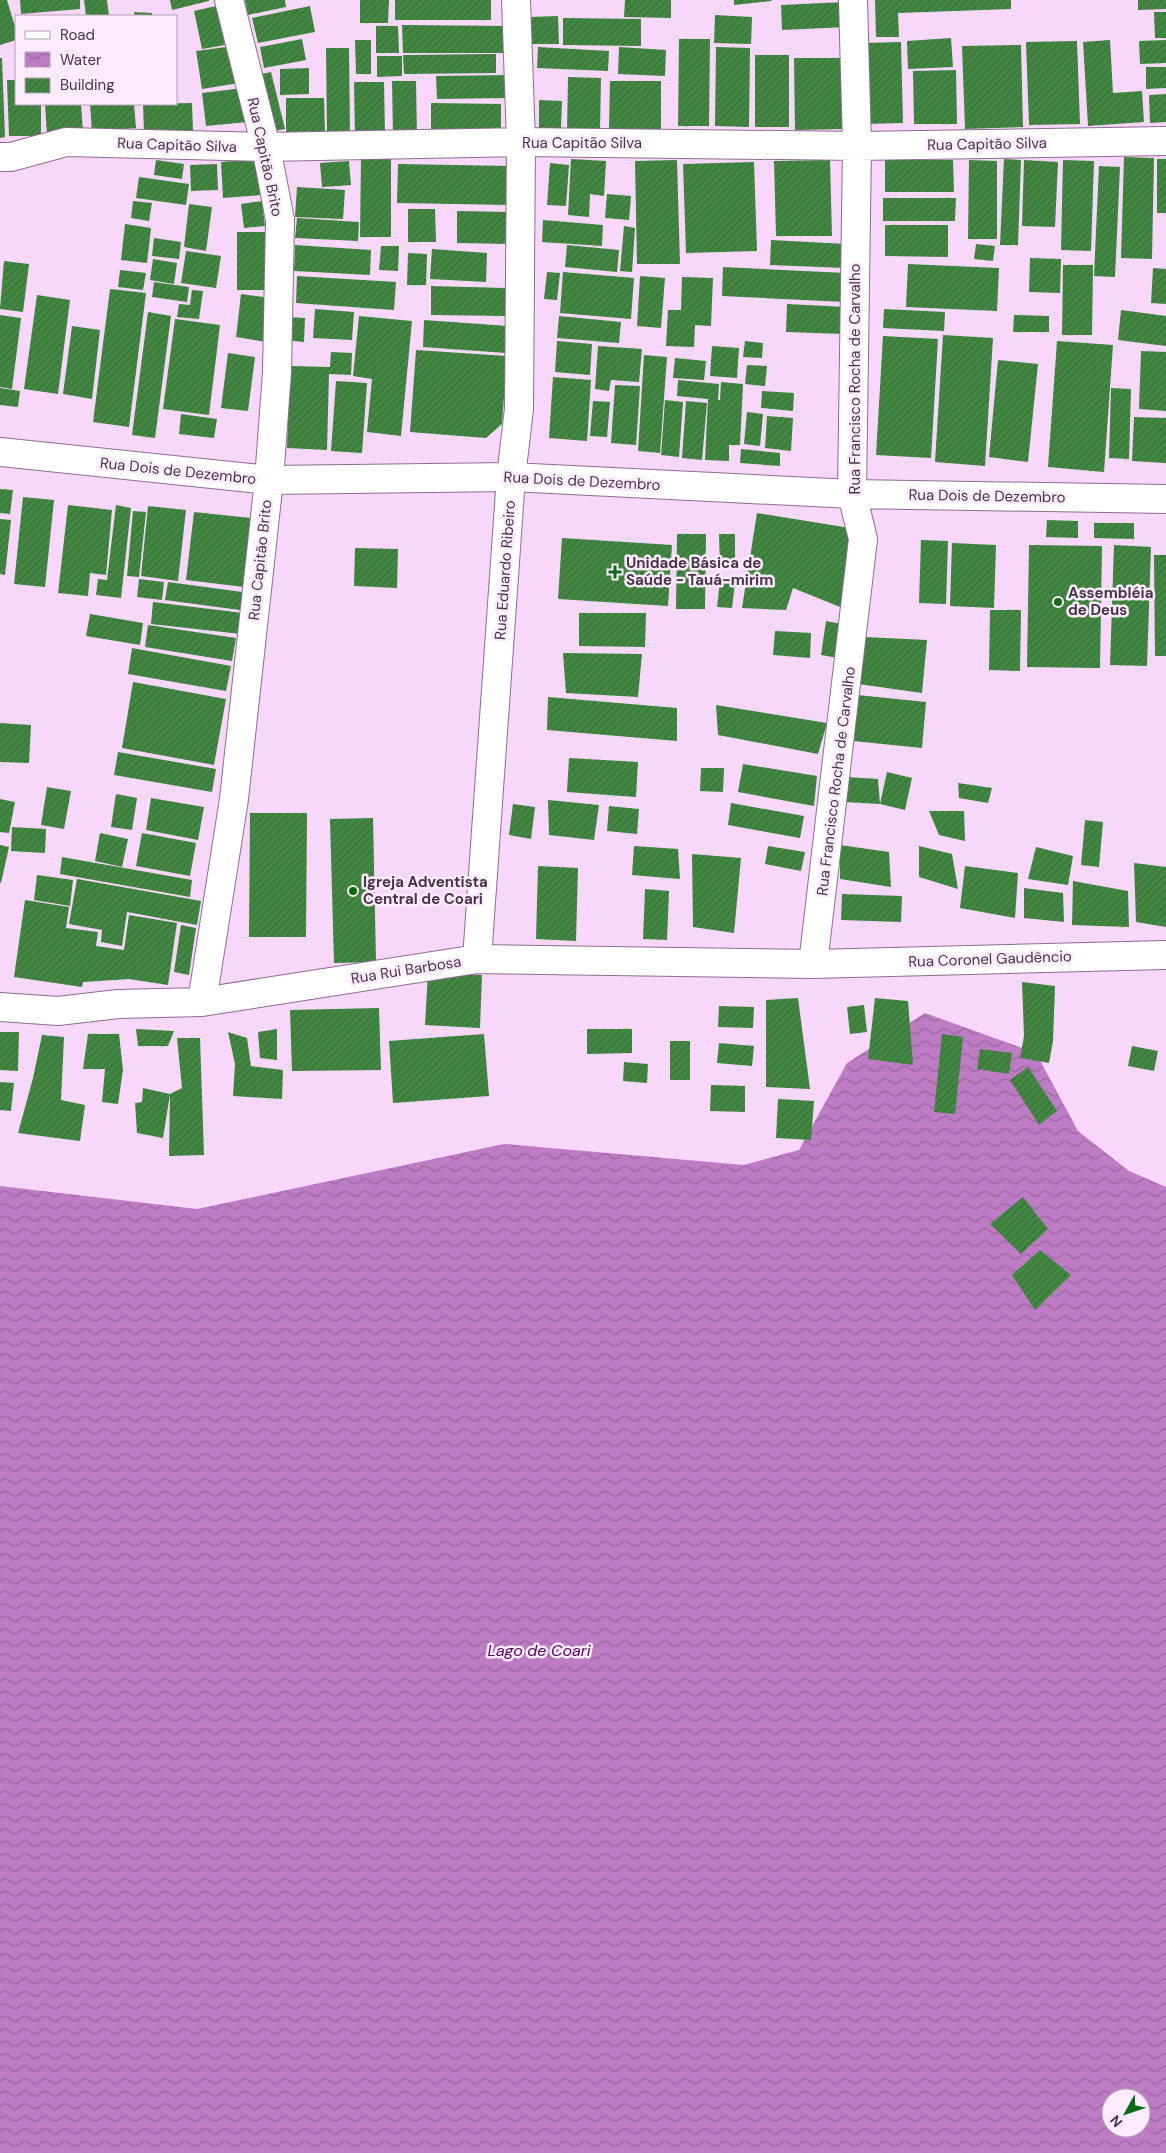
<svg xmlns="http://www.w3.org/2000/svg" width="1166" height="2153" font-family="'DM Sans',sans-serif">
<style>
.water{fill:url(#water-waves);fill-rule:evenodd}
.building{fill:url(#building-hatch)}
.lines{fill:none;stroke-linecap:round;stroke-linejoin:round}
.street-casing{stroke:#8f6b92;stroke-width:30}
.street{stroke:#fff;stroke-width:28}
.poi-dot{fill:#0b6a15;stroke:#fbebfc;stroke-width:2}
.labels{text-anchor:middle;stroke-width:5;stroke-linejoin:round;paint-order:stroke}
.street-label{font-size:15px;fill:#463647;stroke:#fbebfc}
.poi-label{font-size:15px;font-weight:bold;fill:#463647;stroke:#fbebfc;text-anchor:start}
.water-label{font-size:16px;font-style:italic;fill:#570060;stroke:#fbebfc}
</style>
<defs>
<pattern id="water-waves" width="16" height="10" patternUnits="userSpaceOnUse" patternTransform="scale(1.25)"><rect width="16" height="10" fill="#be7cc5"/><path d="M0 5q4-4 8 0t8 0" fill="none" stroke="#9c66a2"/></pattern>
<pattern id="building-hatch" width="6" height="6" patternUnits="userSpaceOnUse" patternTransform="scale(1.25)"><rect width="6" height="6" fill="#428842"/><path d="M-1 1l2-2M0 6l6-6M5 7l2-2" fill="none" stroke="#397039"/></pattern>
</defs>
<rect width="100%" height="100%" fill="#f7d7fa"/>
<path class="water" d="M925,1013L1036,1053L1078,1131L1129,1171L1166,1187V2153H0V1186L197,1209L504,1144L744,1165L799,1150L847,1063ZM1111,2098H1141V2128H1111Z"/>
<path class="building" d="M0,0H7L16,30V40L0,45Z
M20,0H80V9L21,14Z
M84,0H107L109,16H86Z
M170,0H209V1L172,10Z
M245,0H285L286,7L248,15Z
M360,0H389L388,23H360Z
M395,0H491V20H395Z
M625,0H671V18L624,17Z
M734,0H771L772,1L734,5Z
M875,0H1011V9L898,13L899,37H876Z
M1138,0H1166V9L1138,10Z
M845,2L847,27L782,30L781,5Z
M216,6L225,45L202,49L194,11Z
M310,6L315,32L258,43L252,18Z
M134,12L152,13V16H135Z
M1154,12H1166V38H1155Z
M715,15L752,17L751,44L714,43Z
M558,16L559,44H530V17Z
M563,18L641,19V46L563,45Z
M402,25L510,26V53H403Z
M376,26H398L399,53H376Z
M951,38L953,67L908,69L907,41Z
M302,39L306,60L264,68L260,47Z
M679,39H710L709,126H678Z
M355,40H371V74H356Z
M1110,40L1113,93L1142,91L1144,122L1088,126L1083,42Z
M1166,40V63L1140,64L1139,41Z
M1077,41L1080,124L1029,125L1026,42Z
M901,42L903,123L865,124L863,43Z
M1021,45L1023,127L965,129L962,46Z
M234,46L239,83L202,89L196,51Z
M538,47L609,51L608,71L537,68Z
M619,47L666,50L665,76L618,74Z
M716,47L750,48L749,127L715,126Z
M326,48H349L350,135H327Z
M496,54V73L404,74L403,55Z
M755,55H789V127H755Z
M377,56H402V76L377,77Z
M0,58H2L5,137L0,138Z
M794,58H844L845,129L795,130Z
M1146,67H1166V88L1146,89Z
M309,68V94L280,95V69Z
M956,70L957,124H914L913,71Z
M271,72L285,129L265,133L251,76Z
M510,75V98L437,99L436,76Z
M568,77L601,78L600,132L567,131Z
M7,80H16V104H41V136H9Z
M392,81H416L417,137H393Z
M610,81H661V130L609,129Z
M354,82H384L385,135H355Z
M243,88L247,122L206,126L202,93Z
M1166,94V122L1150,123L1149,95Z
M286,98H324L325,133H286Z
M539,100L562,101L561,129L539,128Z
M192,103L193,131L144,132L143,104Z
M431,103L501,104V132H431Z
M45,104H81L83,132L47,135Z
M90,104H134L136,128L92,132Z
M1124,157L1154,158L1152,259L1121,258Z
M361,158L391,159V237H360Z
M260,159L262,195L223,198L221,162Z
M571,159L606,161L604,196L590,194L589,217L568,215Z
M1004,159L1021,160L1018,245H1000Z
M1157,159H1166V213H1157Z
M156,160L184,164L182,179L154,175Z
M677,160L680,264H637L635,161Z
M830,160L832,236H776L774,161Z
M885,160H953L954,192H885Z
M969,160L997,161V239H968Z
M1024,160L1058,162L1055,227L1022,226Z
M1063,160L1094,161L1091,251L1061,250Z
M349,161L351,185L322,187L320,163Z
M754,162L757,251L686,253L683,164Z
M550,163L569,165L566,206L547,205Z
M217,164L218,190L191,191L190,165Z
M398,164L511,166L510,205L397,203Z
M1099,166L1120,167L1115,277L1094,276Z
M139,177L189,184L186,205L136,198Z
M297,187L345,190L343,219L295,217Z
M607,194L631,196L629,220L605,218Z
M883,198H956L955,221H883Z
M133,201L152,203L149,221L131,218Z
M262,201L265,226L244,228L241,204Z
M189,204L212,207L206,251L184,247Z
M408,209H435L436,242H408Z
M457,211L511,212V244L457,243Z
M297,218L359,222L358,241L295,238Z
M543,220L603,225L602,246L542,242Z
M125,224L151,228L147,263L121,260Z
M885,225H948V257L885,256Z
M624,226L635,228L632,272L620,271Z
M237,232H272V290H237Z
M154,238L181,242L179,259L152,256Z
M771,240L846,244L845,268L770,265Z
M976,244L995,246L993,261L974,259Z
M295,245L371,250L370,275L294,271Z
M567,245L619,250L617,272L565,267Z
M381,246H399L398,271L379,270Z
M432,249L487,253L486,282L430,279Z
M186,251L221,256L216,288L181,283Z
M408,253L427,254L426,285H407Z
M1030,258L1061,259L1060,293L1029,292Z
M153,259L177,263L174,284L150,280Z
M4,261L29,264L23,312L0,309Z
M908,264L999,268L997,311L906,307Z
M1063,265H1093L1092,335H1062Z
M723,267L846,273L845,302L722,296Z
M1153,268L1166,269V304L1151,303Z
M120,270L146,273L143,290L118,287Z
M547,272L560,273L557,300L544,299Z
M563,272L634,278L631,319L560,313Z
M297,276L396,282L394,310L296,303Z
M640,276L665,278L661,328L637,326Z
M682,277L713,278L711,326L695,325L694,347L666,346L668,310H681Z
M154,282L189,287L187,302L152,297Z
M431,286L505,288V316L431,315Z
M110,289L146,293L129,427L93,422Z
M192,290L203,291L199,319L177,317L179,304L190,305Z
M241,294L272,298L267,342L236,337Z
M37,295L70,300L58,394L24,389Z
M787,304L846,307L845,334L786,332Z
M315,309L354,312L352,340L313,338Z
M884,309L945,312L944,331L883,328Z
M1121,310L1166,316V346L1118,340Z
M148,312L171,316L155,438L132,435Z
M0,315L21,318L12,389L0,387Z
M1014,315L1049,316V332H1013Z
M359,316L412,321L401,436L367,432L372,379L353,376Z
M559,316L621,322L619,343L557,338Z
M286,317L305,318L304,342L285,340Z
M175,319L220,325L209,415L163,409Z
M424,320L508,326L506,353L423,347Z
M72,326L100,330L92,399L63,394Z
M943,335L993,338L985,466L935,462Z
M883,336L938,339L931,458L876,455Z
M557,341L592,344L590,375L555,372Z
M745,341L763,343L762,358L743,357Z
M1057,341L1113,345L1104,472L1048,467Z
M598,346L642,349L639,382L611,380L609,391L595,389Z
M712,346L739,348L737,378L710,376Z
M416,350L507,356L502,424L486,438L410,432Z
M1141,351L1166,352V411L1139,409Z
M331,352L352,353L351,375L329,374L327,450L287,448L290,366L330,367Z
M228,353L255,357L248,411L221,408Z
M644,355L667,357L660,453L638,451Z
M675,358L706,361L704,380L673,378Z
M998,360L1038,364L1028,462L989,457Z
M747,365L767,366L765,386L745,384Z
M553,377L591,380L587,441L549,438Z
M678,380L719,384L718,400L677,396Z
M336,381L367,383L362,453L331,451Z
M721,382L743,384L740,445H729V461L705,460L708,399L720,400Z
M615,385L640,386L636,445L611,443Z
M0,388L20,391L18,407L0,405Z
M1111,388L1131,389L1129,459L1109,458Z
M762,391L794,393L793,411L761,408Z
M665,400L683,402L679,457L661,455Z
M593,401L610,402L607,437L590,436Z
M686,401L707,403L702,460L682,458Z
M747,412L763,414L760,446L744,444Z
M181,414L217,419L214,438L179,434Z
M767,416L793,418L791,451L765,448Z
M1134,417L1166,418V463L1132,461Z
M741,449L780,453V466L740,463Z
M0,489L13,490L10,514L0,513Z
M23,497L54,500L45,587L14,584Z
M68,505L112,510L106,575L90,573L88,596L58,593Z
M116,505L131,508L121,598L96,595L98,579L107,580Z
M148,506L186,510L178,581L141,576Z
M133,511L146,512L139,577L127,576Z
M194,512L251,518L244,587L186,580Z
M757,513L850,528L845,609L793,588L786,610L742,608Z
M0,519L11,520L5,575L0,574Z
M1047,520L1078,521V538L1046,537Z
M1094,523H1134V539L1094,538Z
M677,534H706L705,609H676Z
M719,534H735V567L720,566Z
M562,538L672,545L668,606L558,599Z
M921,540L948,541L946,604L919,603Z
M952,543L996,545L994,608L950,606Z
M1029,545L1102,546L1100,668L1027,667Z
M1114,545L1151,547L1147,666L1110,665Z
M355,548L398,549L397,588L354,586Z
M1154,555H1166V656H1155Z
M139,579L164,582L162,600L137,597Z
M720,581L735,583L732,608L717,607Z
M168,582L250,593L247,611L165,600Z
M153,602L243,613L241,634L151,624Z
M990,610H1021L1020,671L989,670Z
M579,613H646L645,647L579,646Z
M90,614L143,623L140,645L86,636Z
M826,621L842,624L838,658L821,655Z
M148,625L236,638L232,661L145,647Z
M775,631L811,633L810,658L773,655Z
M865,637L927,640L922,693L858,684Z
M132,648L231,666L226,691L128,674Z
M563,653L642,654L638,697L566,693Z
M133,682L226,699L214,765L122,748Z
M857,695L926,702L922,748L853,741Z
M548,697L677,708V741L547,730Z
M716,705L827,723L818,754L718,735Z
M0,723L31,725L29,763L0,762Z
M118,752L216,769L212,792L114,775Z
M569,758L638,762L636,797L567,792Z
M743,764L817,776L814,806L738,792Z
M701,768H724L723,792L700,791Z
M887,772L912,778L905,810L880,804L845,802L847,777L878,779L880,804Z
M958,783L992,788L988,803L959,798Z
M47,787L71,791L64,829L41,825Z
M116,794L137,798L132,830L111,827Z
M151,798L204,807L198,840L146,830Z
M0,799L15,802L9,833L0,832Z
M548,800L599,805L594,840L549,835Z
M731,803L804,816L800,838L728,825Z
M513,804L535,807L531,839L509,835Z
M609,806L639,809L637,834L607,831Z
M929,811H964L965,841L939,835Z
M250,813H307L306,937H249Z
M373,818L376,962L334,963L330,819Z
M1085,820L1103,822L1099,867L1081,865Z
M12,827L46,829L45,853L11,851Z
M100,833L128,839L122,867L95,861Z
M142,833L196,843L190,876L136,866Z
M0,845L9,847L1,883H0Z
M840,845L889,852L891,887L840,879Z
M634,846L678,849L680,879L632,875Z
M768,846L805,852L801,871L765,864Z
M919,846L952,854L958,889L919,877Z
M1036,847L1073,856L1068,885L1028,879Z
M692,854L741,858L734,933L693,927Z
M62,857L192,880L190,897L60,874Z
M1134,863L1166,867V927L1136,922Z
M538,866L578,868L576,941L536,939Z
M965,866L1018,873L1015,918L960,908Z
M37,875L73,880L70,906L34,900Z
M77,879L201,901L197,925L127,912L122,946L101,942L102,930L69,924Z
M1073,881L1128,891L1129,927L1072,925Z
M1024,888L1063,893L1064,922L1024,918Z
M645,889L669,891L667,940L643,939Z
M842,894L902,896L901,922L841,920Z
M25,900L69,907L66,928L98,932L96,946L124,950L129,915L177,923L168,985L129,979L83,982L82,987L14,977Z
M181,925L196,928L189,975L174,972Z
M428,972L482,975L480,1028L425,1025Z
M1022,982L1055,986L1053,1041L1049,1063L1020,1058L1024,1036Z
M798,998L810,1089L766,1087V1000Z
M875,998L908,1001L913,1065L868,1059Z
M864,1005L867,1032L850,1034L847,1007Z
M719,1006L754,1007L753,1028L718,1027Z
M379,1008L381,1070L292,1071L290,1010Z
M136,1029L174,1031L168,1046H138Z
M277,1029V1060L260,1058L258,1032Z
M587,1029H632V1053L587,1054Z
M0,1032H19L18,1071L0,1070Z
M228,1032L247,1038L251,1066L283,1070L282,1099L233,1096L235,1064Z
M88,1034H119L123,1070L118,1104L102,1102L105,1069H83Z
M484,1034L489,1096L393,1103L389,1041Z
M942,1034L963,1037L955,1114L934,1112Z
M42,1035L64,1037L61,1100L85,1105L80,1141L18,1133L33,1078Z
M177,1038H200L204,1155L169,1156L170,1094L182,1088Z
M670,1041H690V1080H670Z
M719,1043L754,1046L752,1066L717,1063Z
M1132,1046L1158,1051L1154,1071L1128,1066Z
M980,1049L1012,1053L1009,1074L977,1069Z
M624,1062L648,1064L647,1083L623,1081Z
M1028,1067L1057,1111L1039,1125L1010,1080Z
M0,1082L14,1083L11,1111L0,1110Z
M711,1085L745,1086V1112L710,1111Z
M143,1088L170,1094L163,1138L137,1133L135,1103L142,1102Z
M778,1099L814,1101L811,1140L776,1138Z
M1023,1197L1048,1229L1021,1254L990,1224Z
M1040,1250L1071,1275L1035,1310L1012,1275Z"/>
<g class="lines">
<defs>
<path id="street" d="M0,157H11L66,142L266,147L521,142L857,146L1166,141
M0,452L269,480L511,477L852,494L1166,499
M477,959L511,477L519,409L521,142L516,0
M813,964L863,539L852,494L857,146L853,0
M202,1002L234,799L269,480L277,372L280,220L266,147L229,0
M0,1007L58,1011L118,1004L202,1002L477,959L813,964L1166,955"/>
</defs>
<use href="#street" class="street-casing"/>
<use href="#street" class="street"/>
</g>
<g class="poi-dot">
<path d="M612.5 564.5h5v5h5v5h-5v5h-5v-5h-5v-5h5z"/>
<circle cx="1058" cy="602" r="5"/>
<circle cx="353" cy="891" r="5"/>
</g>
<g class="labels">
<g class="street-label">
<text x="582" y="148">Rua Capitão Silva</text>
<text transform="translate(987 144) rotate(-1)" y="5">Rua Capitão Silva</text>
<text transform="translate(177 145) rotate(2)" y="5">Rua Capitão Silva</text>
<text transform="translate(265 157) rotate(78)" y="5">Rua Capitão Brito</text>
<text transform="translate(855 379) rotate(-90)" y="5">Rua Francisco Rocha de Carvalho</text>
<text transform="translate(178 471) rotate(6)" y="5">Rua Dois de Dezembro</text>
<text transform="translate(582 481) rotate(3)" y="5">Rua Dois de Dezembro</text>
<text transform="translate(987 496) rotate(1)" y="5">Rua Dois de Dezembro</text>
<text transform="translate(260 560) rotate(-84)" y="5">Rua Capitão Brito</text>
<text transform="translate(505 570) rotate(-86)" y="5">Rua Eduardo Ribeiro</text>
<text transform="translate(836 781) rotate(-83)" y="5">Rua Francisco Rocha de Carvalho</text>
<text transform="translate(990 959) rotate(-2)" y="5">Rua Coronel Gaudêncio</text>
<text transform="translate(406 970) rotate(-9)" y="5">Rua Rui Barbosa</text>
</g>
<g class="poi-label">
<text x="626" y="568">Unidade Básica de<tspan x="626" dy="17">Saúde - Tauá-mirim</tspan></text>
<text x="1068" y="598">Assembléia<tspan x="1068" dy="17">de Deus</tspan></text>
<text x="363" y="887">Igreja Adventista<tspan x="363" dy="17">Central de Coari</tspan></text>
</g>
<g class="water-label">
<text x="539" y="1656">Lago de Coari</text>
</g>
</g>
<rect x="15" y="15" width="162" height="90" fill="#fbebfc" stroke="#b3a3b4"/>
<rect x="25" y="31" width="25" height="8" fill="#ffffff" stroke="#b3a3b4"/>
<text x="60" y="40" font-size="15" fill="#463647">Road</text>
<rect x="25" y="52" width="25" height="15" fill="url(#water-waves)" stroke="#b3a3b4"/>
<text x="60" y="65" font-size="15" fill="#463647">Water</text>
<rect x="25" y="78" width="25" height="15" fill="url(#building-hatch)" stroke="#b3a3b4"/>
<text x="60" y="90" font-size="15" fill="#463647">Building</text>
<g transform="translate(1126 2113) rotate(230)"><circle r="24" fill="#fbebfc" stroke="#b3a3b4"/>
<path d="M0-4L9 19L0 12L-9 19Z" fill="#0b6a15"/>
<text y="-8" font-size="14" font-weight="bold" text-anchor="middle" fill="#463647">N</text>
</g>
</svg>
